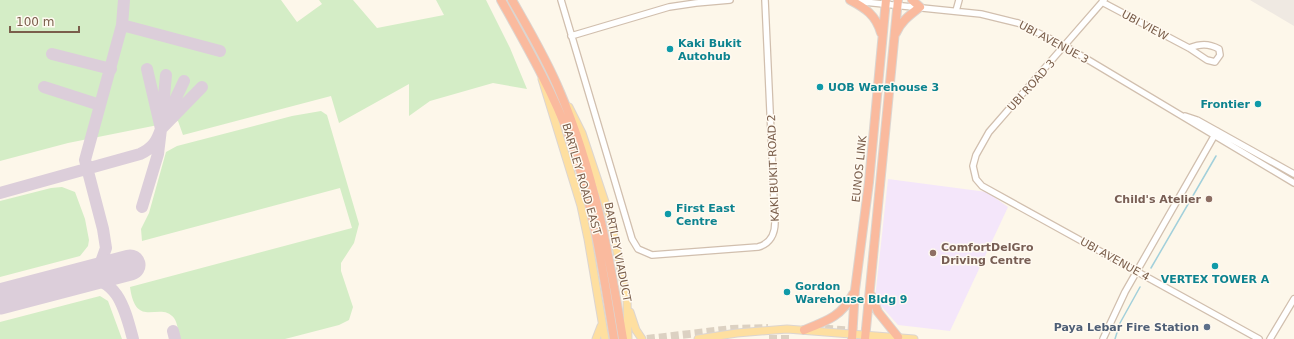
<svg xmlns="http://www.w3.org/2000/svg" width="1294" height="339" font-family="'DejaVu Sans',sans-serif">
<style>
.industrial{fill:#efe9e2}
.education{fill:#f4e6fa}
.green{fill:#d4edc6}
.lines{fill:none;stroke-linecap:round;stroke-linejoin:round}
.stream{stroke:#a2d0db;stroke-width:1.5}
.taxiway{stroke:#dcceda;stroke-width:12}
.runway{stroke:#dcceda;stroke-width:31}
.highway-tunnel{stroke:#dcd1c2;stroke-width:8;stroke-dasharray:8 4;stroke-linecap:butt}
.minor-casing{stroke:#d1bfae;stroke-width:8}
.major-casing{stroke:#dcd5d0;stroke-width:9}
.highway-casing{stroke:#dcd5d0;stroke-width:10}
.minor{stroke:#fff;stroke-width:5.5}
.major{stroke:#fedfa0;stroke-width:7}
.highway{stroke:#faba9e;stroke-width:8}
.culture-dot{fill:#0f9aa8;stroke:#fffaf1;stroke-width:1.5}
.education-dot{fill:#8d6e63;stroke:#fffaf1;stroke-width:1.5}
.service-dot{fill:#5c6f8a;stroke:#fffaf1;stroke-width:1.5}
.labels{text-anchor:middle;stroke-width:3;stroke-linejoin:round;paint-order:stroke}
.street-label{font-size:11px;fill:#7a5e4b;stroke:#fffaf1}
.culture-label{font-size:11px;font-weight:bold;fill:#0d838f;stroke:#fffaf1;text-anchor:start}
.education-label{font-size:11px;font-weight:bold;fill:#785e54;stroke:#fffaf1;text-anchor:end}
.service-label{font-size:11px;font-weight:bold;fill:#4e5e75;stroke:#fffaf1;text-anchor:end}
</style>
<rect width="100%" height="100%" fill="#fdf7ea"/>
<path class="industrial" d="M1250,0H1294V26Z"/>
<path class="education" d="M888,179L987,192L1008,207L950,331L898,325L875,299Z"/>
<path class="green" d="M0,0H281L297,22L322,4L319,0H353L377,28L444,15L436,0H486L510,48L527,89L493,83L430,101L409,116V84L339,123L331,96L183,135L178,121L68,143L0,161Z
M321,111L327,115L359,224L354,243L341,263V271L353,307L349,320L339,325L285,339H180C178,332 178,324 174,318C160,300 136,331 130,287L352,228L340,188L142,241L141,229L149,213L166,152L177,146L292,116Z
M62,187L75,192L85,219L89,240L88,246L80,256L0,277V201L51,188Z
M100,296L108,301L122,339H0V322Z"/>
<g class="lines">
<path class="stream" d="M1151,268L1216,156
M1115,339L1120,323L1140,287"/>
<path class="taxiway" d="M122,25L220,51
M52,54L111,69
M147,69L161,129
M44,87L100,105
M162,118L166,75
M165,121L184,81
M161,129L202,87
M0,193L140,154C153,148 157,141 161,129L158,154L142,207
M80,278L97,267L101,262L106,248L103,229L85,160L122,25L124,0
M81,278C118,276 125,310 133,339
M173,331L175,339"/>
<path class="runway" d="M0,299L130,265"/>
<path class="highway-tunnel" d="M813,328L872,332
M647,339L732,329L768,328
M769,339H792"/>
<defs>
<path id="minor" d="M561,0L632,239L638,249L652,255L758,247C770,244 775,234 775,222L765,0
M1104,0L989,132L976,155L973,166L976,179L982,186L1259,339
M854,1L981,14L1018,23L1065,46L1294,183
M1102,2L1189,48L1207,60L1215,62L1220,55L1219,49C1208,43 1200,44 1189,48
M956,11L959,0
M571,36L669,7L696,3L730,0
M1185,116L1197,120L1294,174
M1103,339L1125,292L1217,131
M1270,339L1294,299"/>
<path id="major" d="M542,79L581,206L588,239L605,339
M569,107L582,133L609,214L627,298L628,339
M630,312L636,330L642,339
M596,339L601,326
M698,339L737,333L787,329L914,339"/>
<path id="highway" d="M501,0C526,45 552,90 570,138C593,203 603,271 614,339
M512,0C529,30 547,60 560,92C594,171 609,254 623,339
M850,0C865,8 876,15 881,33
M896,33C901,21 910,15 920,7L912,0
M871,295L878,312L898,337
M804,330C827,321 842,316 853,294
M852,339L855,290L869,182L886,0
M865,339L898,0"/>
</defs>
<use href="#minor" class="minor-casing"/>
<use href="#major" class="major-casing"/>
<use href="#highway" class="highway-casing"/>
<use href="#minor" class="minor"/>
<use href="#major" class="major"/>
<use href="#highway" class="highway"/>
</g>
<g class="culture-dot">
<circle cx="670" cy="49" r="4"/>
<circle cx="820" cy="87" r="4"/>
<circle cx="1258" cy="104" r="4"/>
<circle cx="668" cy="214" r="4"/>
<circle cx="1215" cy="266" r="4"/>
<circle cx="787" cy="292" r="4"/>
</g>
<g class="education-dot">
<circle cx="1209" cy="199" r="4"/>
<circle cx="933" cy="253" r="4"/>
</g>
<circle class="service-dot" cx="1207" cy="327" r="4"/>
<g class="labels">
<g class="street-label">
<text transform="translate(1145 25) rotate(28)" y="4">UBI VIEW</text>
<text transform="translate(1054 42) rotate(28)" y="4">UBI AVENUE 3</text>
<text transform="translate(1031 85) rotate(-48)" y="4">UBI ROAD 3</text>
<text transform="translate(773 168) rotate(-92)" y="4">KAKI BUKIT ROAD 2</text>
<text transform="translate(859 169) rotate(-84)" y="4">EUNOS LINK</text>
<text transform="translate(582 179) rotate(74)" y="4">BARTLEY ROAD EAST</text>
<text transform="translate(618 252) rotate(79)" y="4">BARTLEY VIADUCT</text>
<text transform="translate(1115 259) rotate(29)" y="4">UBI AVENUE 4</text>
</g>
<g class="culture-label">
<text x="678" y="47">Kaki Bukit<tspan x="678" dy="13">Autohub</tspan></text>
<text x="828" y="91">UOB Warehouse 3</text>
<text x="1250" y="108" text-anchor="end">Frontier</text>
<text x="676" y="212">First East<tspan x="676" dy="13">Centre</tspan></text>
<text x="1215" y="283" text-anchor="middle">VERTEX TOWER A</text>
<text x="795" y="290">Gordon<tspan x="795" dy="13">Warehouse Bldg 9</tspan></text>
</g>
<g class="education-label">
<text x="1201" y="203">Child's Atelier</text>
<text x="941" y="251" text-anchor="start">ComfortDelGro<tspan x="941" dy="13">Driving Centre</tspan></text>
</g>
<g class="service-label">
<text x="1199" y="331">Paya Lebar Fire Station</text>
</g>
</g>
<path d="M10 26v6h69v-6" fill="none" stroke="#7a5e4b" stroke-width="2"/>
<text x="16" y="26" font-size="12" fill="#7a5e4b" stroke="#fffaf1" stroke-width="3" paint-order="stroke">100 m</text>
</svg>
